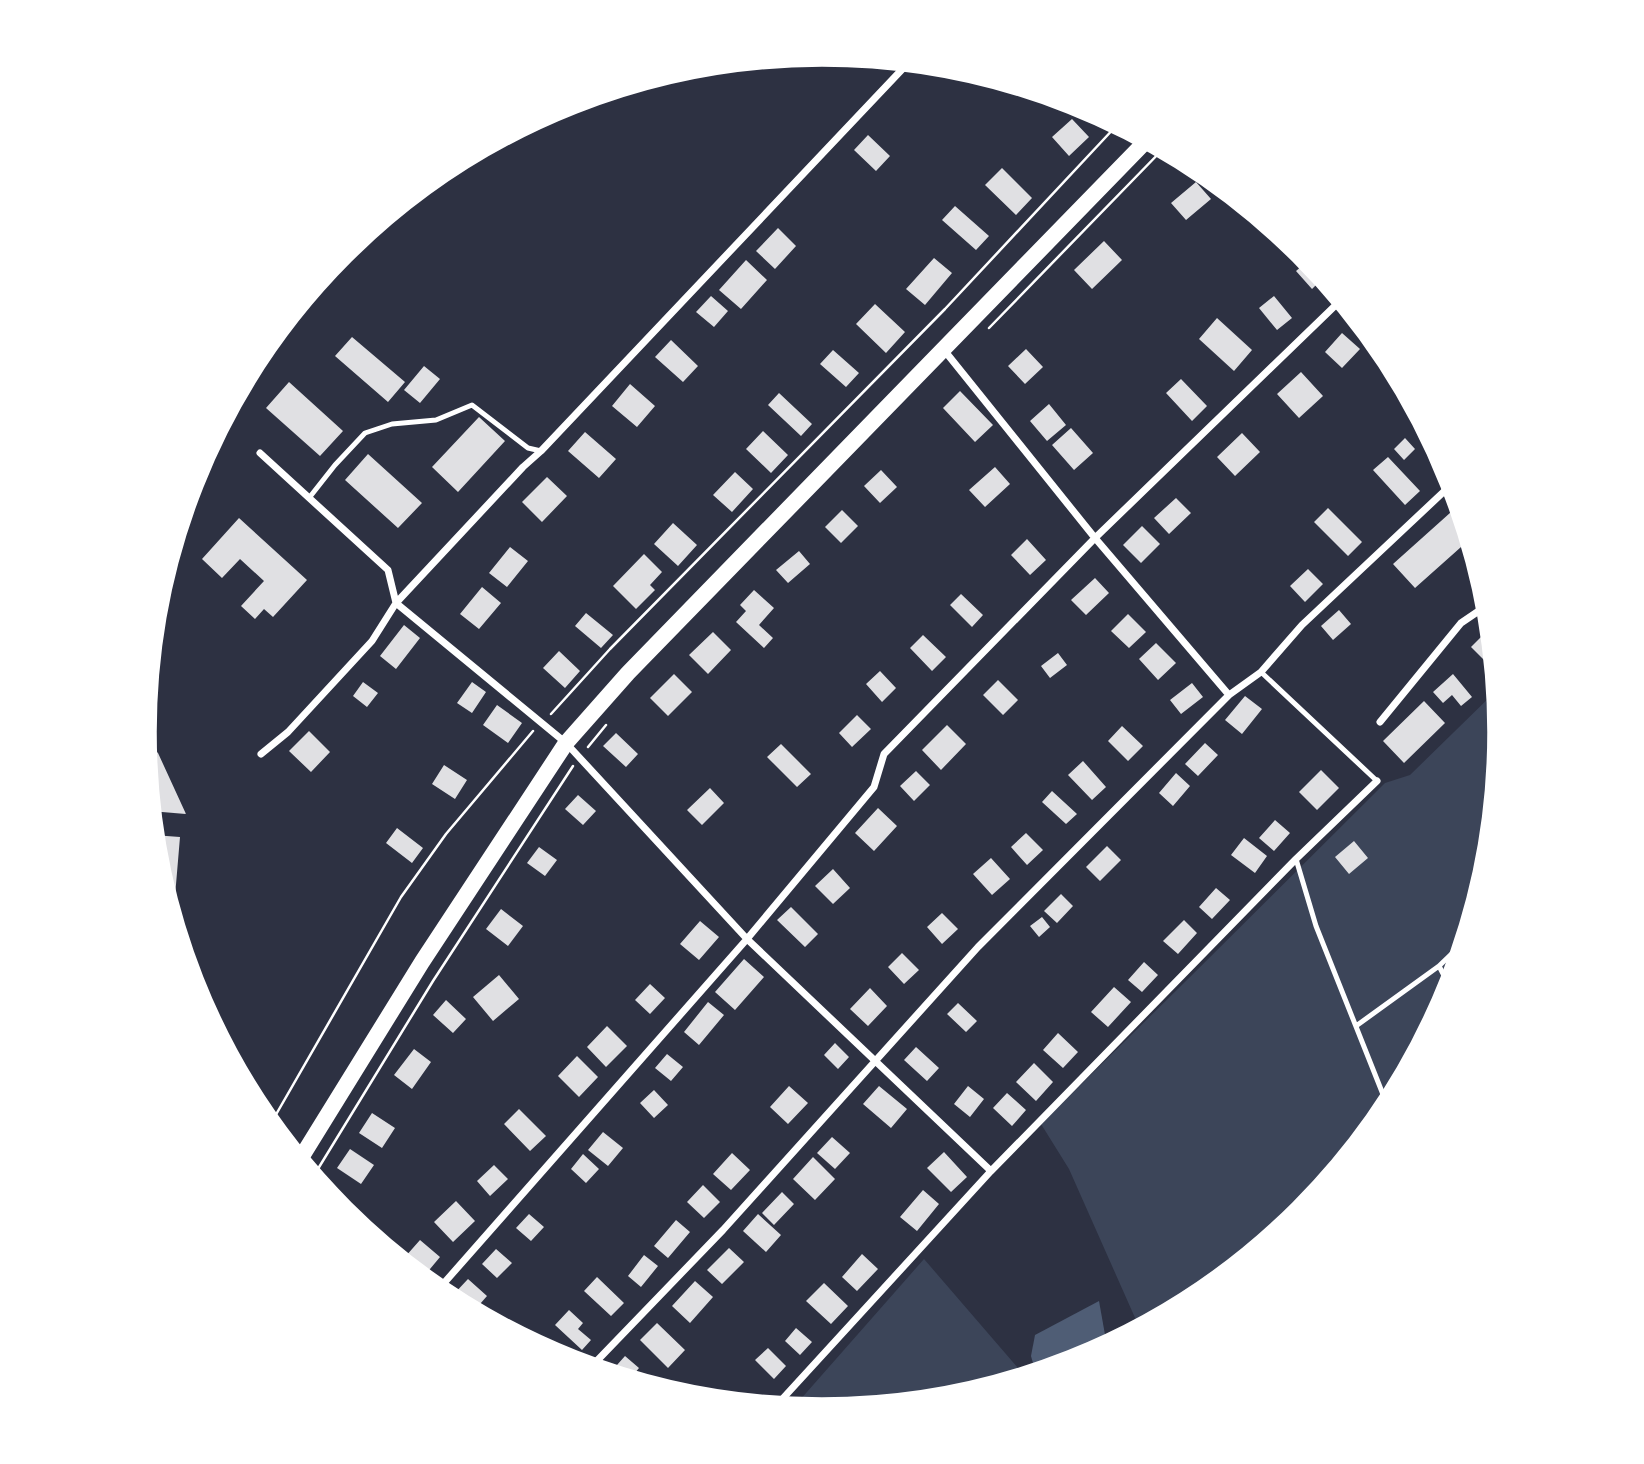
<svg xmlns="http://www.w3.org/2000/svg" width="1644" height="1464" font-family="'Sofia Sans Condensed',sans-serif">
<style>
.green{fill:#3c4559}
.water{fill:#4f5d75}
.building{fill:#e0e0e3}
.lines{fill:none;stroke-linecap:round;stroke-linejoin:round}
.path{stroke:#fff;stroke-width:2.5}
.service{stroke:#fff;stroke-width:5}
.minor{stroke:#fff;stroke-width:7}
.primary{stroke:#fff;stroke-width:16}
.rim{fill:none;stroke:#fff;stroke-width:3.5}
</style>
<rect width="100%" height="100%" fill="#2d3142"/>
<path class="green" d="M1497,690L1501,732L1488,865L1450,992L1387,1110L1302,1213L1199,1297L1140,1329L1069,1169L1041,1124L1190,977L1385,783L1410,775Z
M924,1259L1025,1376L1024,1377L954,1399L822,1411L792,1409Z"/>
<path class="water" d="M1099,1301L1107,1346L1082,1360L1036,1374L1031,1356L1035,1335Z"/>
<path class="building" d="M1072,119L1089,137L1069,156L1052,137Z
M868,135L890,156L876,171L854,150Z
M1002,168L1032,198L1016,215L985,185Z
M1196,182L1211,199L1186,220L1171,203Z
M955,206L989,236L976,250L942,220Z
M778,228L796,246L775,269L756,251Z
M1104,241L1122,260L1092,289L1074,270Z
M934,258L952,273L925,305L906,289Z
M746,260L767,280L741,309L719,290Z
M1309,260L1324,277L1312,289L1296,271Z
M711,296L728,311L714,327L696,312Z
M1274,296L1292,318L1277,330L1259,308Z
M875,304L905,332L886,353L856,324Z
M1217,318L1252,350L1234,371L1199,339Z
M1342,333L1360,349L1342,368L1325,352Z
M352,337L405,382L388,402L335,356Z
M671,340L698,366L683,382L655,357Z
M1026,349L1043,367L1025,384L1008,366Z
M833,350L859,373L846,387L820,364Z
M424,366L440,379L420,403L404,390Z
M1301,372L1323,396L1299,418L1277,394Z
M1181,379L1207,406L1192,421L1166,393Z
M289,382L343,431L320,456L266,408Z
M630,384L655,406L637,427L612,406Z
M960,391L993,425L975,442L943,408Z
M779,393L812,424L801,436L768,405Z
M1049,404L1066,425L1047,441L1030,421Z
M479,417L505,441L458,492L432,467Z
M1071,428L1093,453L1074,470L1052,445Z
M763,431L788,455L771,473L746,449Z
M585,432L616,459L599,478L568,451Z
M1242,433L1260,452L1235,476L1217,457Z
M1405,438L1415,449L1404,460L1394,449Z
M368,454L422,503L398,528L345,480Z
M1388,457L1420,491L1405,505L1373,470Z
M995,467L1010,484L985,507L969,490Z
M881,470L897,487L880,503L864,486Z
M735,472L753,489L732,512L713,495Z
M547,477L567,496L542,522L522,502Z
M1176,498L1191,513L1169,534L1154,518Z
M1460,504L1470,539L1415,588L1393,564Z
M1328,508L1362,542L1348,556L1314,522Z
M842,510L858,526L841,543L825,527Z
M239,518L307,580L273,617L264,609L255,619L241,606L264,581L240,559L222,578L202,559Z
M673,523L697,545L678,566L654,544Z
M1142,526L1160,544L1141,563L1123,545Z
M1027,539L1046,560L1030,575L1011,555Z
M510,547L528,561L507,587L489,573Z
M799,551L810,564L788,583L776,570Z
M644,554L662,572L650,585L655,590L636,609L613,586Z
M1308,569L1323,584L1305,602L1290,586Z
M1095,578L1109,593L1086,615L1071,600Z
M482,587L501,603L479,629L460,614Z
M754,590L774,608L759,625L773,638L764,648L736,622L746,611L740,605Z
M961,594L983,615L972,627L950,605Z
M1339,610L1351,624L1333,640L1321,626Z
M586,613L613,635L601,648L575,626Z
M1128,614L1146,632L1129,648L1111,631Z
M404,625L420,638L396,669L380,656Z
M1491,627L1494,653L1496,672L1471,647Z
M713,632L731,650L708,674L689,655Z
M923,635L946,657L932,671L910,648Z
M1156,643L1176,663L1158,680L1139,659Z
M559,651L580,671L565,688L543,668Z
M1058,653L1067,665L1050,678L1041,666Z
M880,671L896,688L882,702L866,684Z
M674,674L692,692L668,716L650,698Z
M1453,674L1472,697L1461,706L1452,695L1443,703L1433,692Z
M998,680L1018,700L1003,715L983,695Z
M363,682L378,693L367,707L353,696Z
M472,682L486,692L472,713L457,703Z
M1192,683L1203,697L1181,714L1170,700Z
M1245,696L1262,709L1242,734L1225,720Z
M1424,701L1445,723L1404,763L1383,741Z
M497,705L522,723L508,743L483,725Z
M857,715L871,729L852,747L839,733Z
M947,725L966,744L941,770L922,750Z
M1122,726L1143,746L1128,761L1108,741Z
M309,731L330,752L311,772L289,751Z
M616,733L638,754L626,767L603,746Z
M143,738L158,753L186,814L150,811Z
M1205,743L1218,755L1198,776L1185,764Z
M781,744L811,774L797,787L767,757Z
M1083,761L1106,787L1092,800L1068,775Z
M444,765L467,780L455,799L432,784Z
M1321,770L1339,788L1317,810L1299,792Z
M916,771L930,785L914,801L900,786Z
M1176,773L1190,786L1173,806L1159,793Z
M710,788L724,803L702,825L687,810Z
M1052,791L1077,814L1066,824L1042,802Z
M578,795L596,811L583,825L565,809Z
M878,808L897,826L874,851L855,833Z
M1275,820L1290,833L1274,851L1259,838Z
M397,828L423,848L412,863L386,843Z
M1026,833L1043,850L1027,865L1011,847Z
M153,835L180,837L173,920L155,864Z
M1244,838L1267,856L1255,873L1231,855Z
M1354,841L1368,858L1349,874L1335,857Z
M1107,846L1121,860L1100,881L1086,867Z
M539,847L557,860L545,876L527,863Z
M991,858L1010,879L992,895L973,874Z
M833,869L850,888L833,904L815,886Z
M1216,888L1230,900L1212,919L1199,907Z
M1061,894L1073,906L1057,923L1044,911Z
M791,907L818,934L805,947L777,920Z
M501,909L523,926L508,946L486,929Z
M942,913L958,929L942,944L927,927Z
M1042,917L1050,927L1039,937L1030,926Z
M1184,920L1197,933L1178,954L1163,941Z
M700,921L719,937L699,960L680,944Z
M902,953L919,970L904,984L888,967Z
M744,959L764,977L735,1010L715,992Z
M1144,962L1158,975L1142,992L1128,980Z
M499,975L519,999L493,1021L473,997Z
M650,984L665,998L650,1014L635,1000Z
M1114,987L1131,1002L1108,1027L1091,1012Z
M870,988L887,1006L868,1026L850,1009Z
M446,1000L466,1019L453,1033L433,1015Z
M708,1002L724,1015L699,1045L684,1032Z
M958,1003L977,1021L966,1032L947,1014Z
M607,1026L627,1046L606,1067L587,1047Z
M1058,1033L1078,1052L1063,1068L1043,1050Z
M835,1043L849,1057L838,1069L824,1055Z
M916,1047L939,1068L927,1081L904,1060Z
M414,1049L431,1062L412,1089L394,1075Z
M667,1054L683,1067L671,1081L655,1068Z
M577,1056L598,1077L579,1097L558,1076Z
M1034,1063L1053,1082L1036,1101L1016,1082Z
M789,1086L808,1103L788,1124L770,1107Z
M879,1086L907,1109L891,1128L863,1104Z
M968,1086L984,1099L970,1117L954,1104Z
M654,1090L668,1105L654,1118L640,1103Z
M1007,1093L1026,1110L1012,1126L993,1108Z
M519,1109L546,1136L530,1151L504,1124Z
M372,1113L395,1128L382,1148L359,1133Z
M603,1132L623,1148L608,1166L588,1150Z
M832,1137L850,1153L835,1169L817,1153Z
M350,1149L374,1165L361,1184L337,1168Z
M944,1152L967,1177L951,1192L927,1168Z
M732,1153L750,1170L731,1190L713,1174Z
M583,1154L599,1169L586,1183L571,1169Z
M813,1157L835,1179L815,1200L793,1179Z
M494,1165L508,1179L490,1196L477,1181Z
M703,1185L720,1202L704,1218L687,1202Z
M923,1190L939,1204L917,1231L900,1217Z
M782,1192L794,1204L774,1225L762,1213Z
M456,1201L475,1221L453,1242L434,1222Z
M529,1214L544,1227L531,1241L516,1228Z
M758,1214L781,1235L766,1252L743,1231Z
M676,1220L690,1232L668,1258L654,1246Z
M420,1240L440,1257L425,1275L405,1257Z
M729,1248L744,1262L722,1284L707,1270Z
M496,1249L512,1263L497,1278L482,1264Z
M862,1254L878,1269L857,1291L842,1277Z
M644,1255L658,1266L641,1287L628,1276Z
M597,1277L624,1303L611,1316L584,1291Z
M468,1279L487,1296L473,1312L453,1295Z
M695,1281L713,1297L690,1323L672,1306Z
M824,1283L848,1306L831,1324L806,1301Z
M569,1310L583,1323L578,1329L591,1340L582,1350L555,1325Z
M657,1323L685,1350L668,1368L640,1340Z
M796,1328L812,1342L800,1355L785,1341Z
M768,1348L786,1366L774,1379L755,1360Z
M625,1356L639,1368L629,1380L609,1374Z"/>
<g class="lines">
<path class="path" d="M989,328L1164,148
M551,714L610,649L945,309L1118,124
M588,747L606,725
M270,1125L401,897L446,834L533,731
M313,1177L433,981L573,766"/>
<path class="service" d="M309,498L335,465L365,433L392,424L436,420L472,405L528,448L541,451
M1261,672L1377,781
M1296,859L1316,926L1388,1107
M1439,966L1451,989
M1356,1026L1439,966L1465,941"/>
<path class="minor" d="M944,350L1095,538L1229,695
M260,453L388,570L396,603L566,743L747,939L991,1171
M1380,722L1461,623L1489,604
M261,754L288,732L372,641L396,603L523,467L541,451L910,61
M437,1291L747,939L874,787L884,754L1095,538L1342,299
M590,1368L723,1230L978,947L1229,695L1261,672L1302,625L1453,483
M775,1407L991,1171L1296,859L1377,781"/>
<path class="primary" d="M299,1161L422,962L566,743L628,673L1148,139"/>
</g>
<path d="M0 0H1644V1464H0ZM155 732a667 667 0 1 1 1334 0a667 667 0 1 1-1334 0Z" fill="#fff" fill-rule="evenodd"/>
<path class="rim" d="M155 732a667 667 0 1 1 1334 0a667 667 0 1 1-1334 0Z"/>
</svg>
